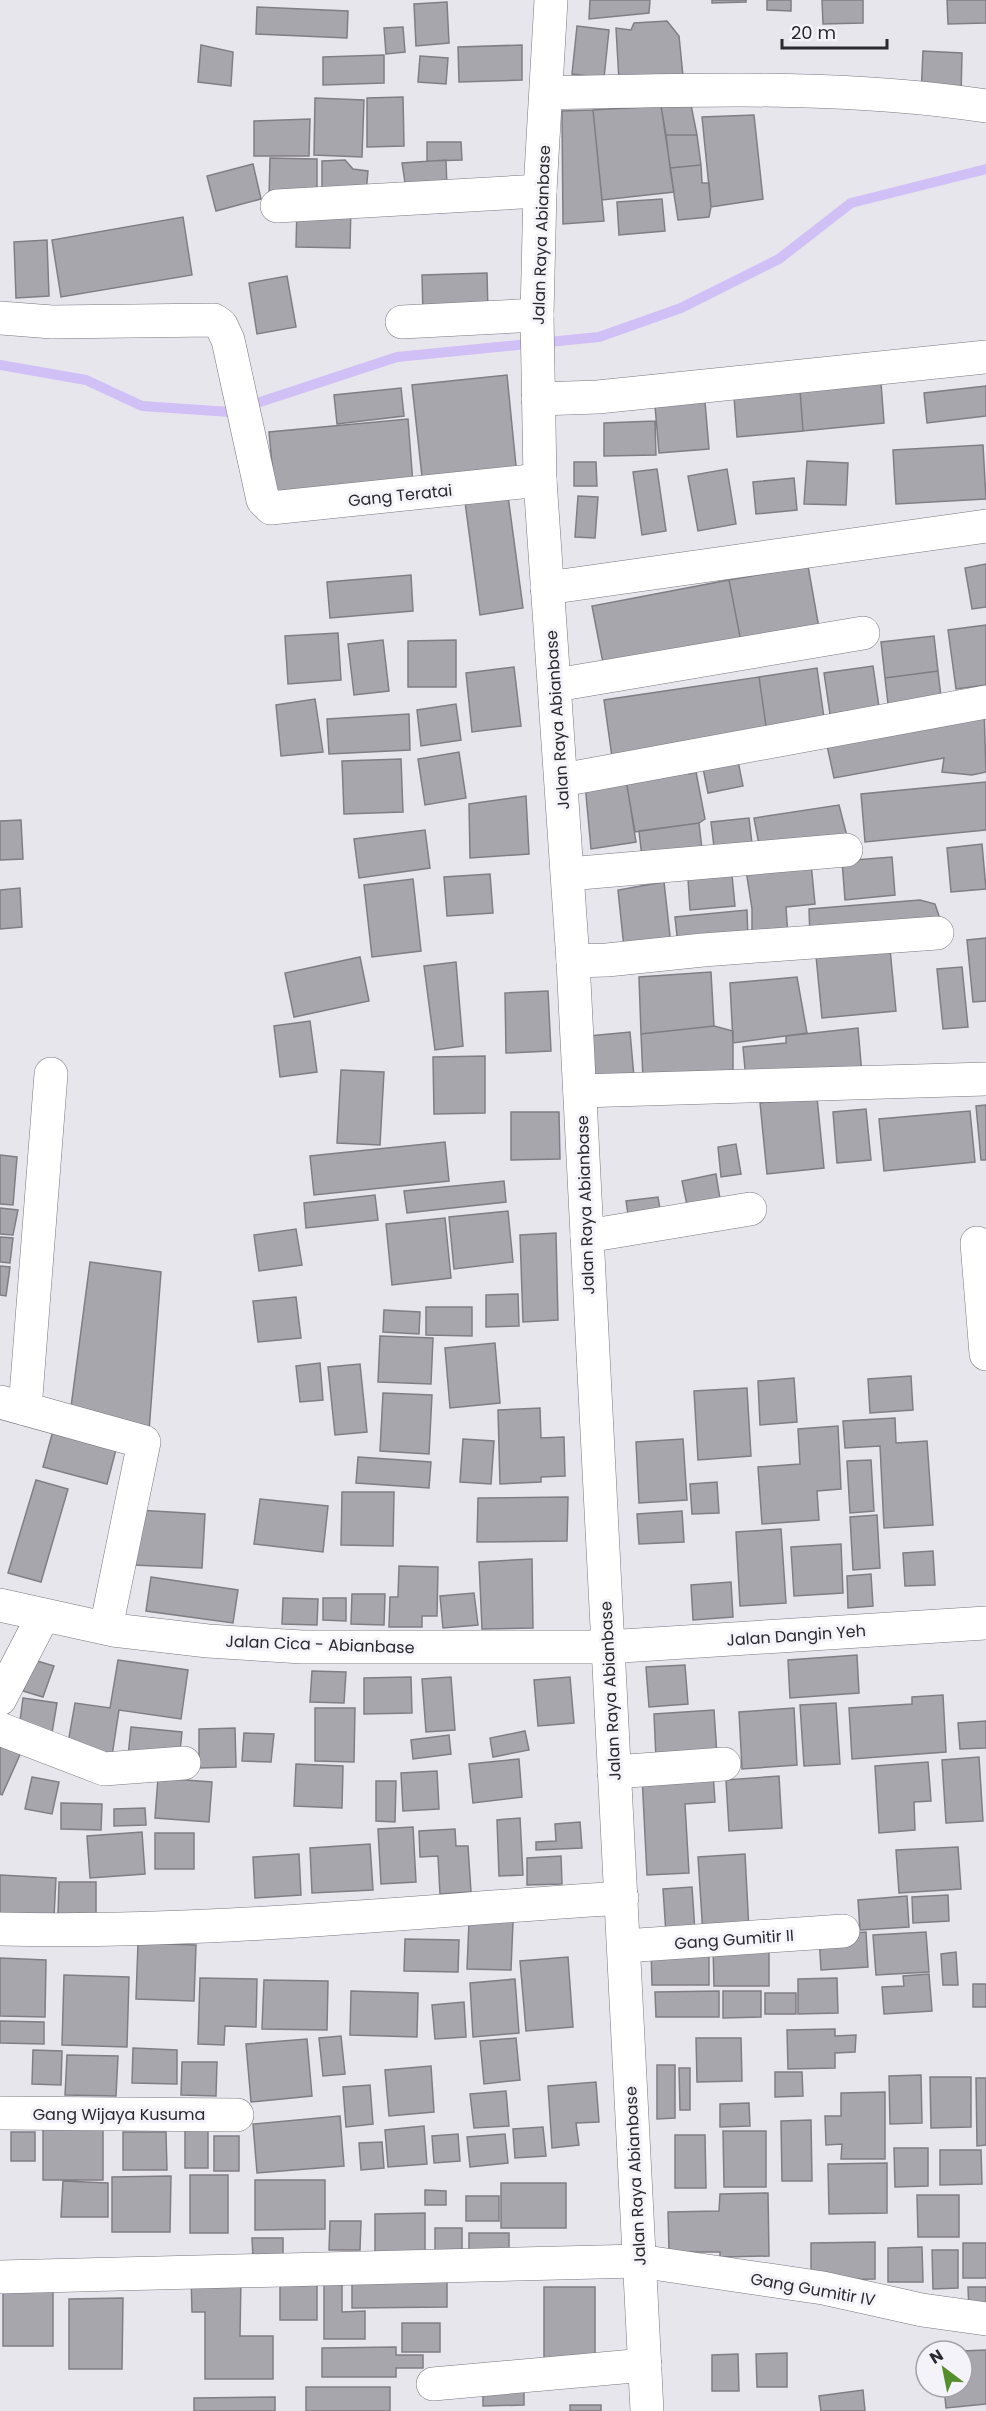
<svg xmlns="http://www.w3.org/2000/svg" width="986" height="2411" font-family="Poppins,sans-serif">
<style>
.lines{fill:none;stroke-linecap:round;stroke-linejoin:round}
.stream{stroke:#d0c0f6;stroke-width:10}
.building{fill:#a8a6ad;stroke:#807e85;stroke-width:1.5}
.minor-casing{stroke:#79777d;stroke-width:34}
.major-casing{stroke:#79777d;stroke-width:34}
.minor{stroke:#fff;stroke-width:33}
.major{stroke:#fff;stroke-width:33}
.labels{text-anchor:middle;stroke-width:6;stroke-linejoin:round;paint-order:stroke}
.street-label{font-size:16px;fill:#2a292c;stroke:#f5f3fa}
</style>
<rect width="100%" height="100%" fill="#e8e6ed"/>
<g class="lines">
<path class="stream" d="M0,365L86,380L142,406L230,412L397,357L599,337L681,308L779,259L851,203L986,169"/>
</g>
<path class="building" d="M590,0H650L649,13L589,19Z
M712,0H746V2L712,3Z
M767,0H791V11L767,10Z
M822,0H863V23L823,24Z
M947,0H986V23L948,24Z
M447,2L449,43L416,46L414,4Z
M257,7L348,11L347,38L256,34Z
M667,21L679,36L683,76L619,81L616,28L631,30L634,23Z
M577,26L609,30L604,78L572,74Z
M403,27L405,52L386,54L384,28Z
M201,45L233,52L231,86L198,82Z
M522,45V80L459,82L458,47Z
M923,51L962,53L961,97L921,96Z
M384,55V83L323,85V57Z
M420,56L448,58L446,84L418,82Z
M403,97L404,146L367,147V98Z
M315,98L364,100L362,157L314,155Z
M691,105L697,135H666L661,106Z
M661,106L674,192L602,200L593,110Z
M593,110L604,221L563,224L562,111Z
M754,115L763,199L711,207L702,117Z
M310,119L309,156H254V121Z
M666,135H697L701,165L670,168Z
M427,142H461L462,160L427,161Z
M270,158L317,159V198L269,197Z
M345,160L353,169L368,171L366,193H322V161Z
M446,160L447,188L406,189L402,163Z
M253,164L261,199L216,211L207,176Z
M701,165L702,183H709L711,207L709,217L678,220L670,168Z
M662,199L665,231L619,235L617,202Z
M297,206H351L350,248L296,247Z
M183,217L192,275L61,297L52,240Z
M47,240L49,296L16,298L14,242Z
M487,273L488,312L423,314L422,275Z
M287,276L296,327L257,334L249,283Z
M507,375L517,476L423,486L412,385Z
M881,383L884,423L803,431L800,390Z
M986,386V416L927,423L924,393Z
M401,388L404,416L337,424L334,395Z
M800,390L803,431L737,437L734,397Z
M705,402L709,449L659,453L655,406Z
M408,419L413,484L275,496L269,432Z
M655,421L656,455L604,456V423Z
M983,445L986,499L896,504L893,450Z
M807,461L848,463L846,505L804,504Z
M574,462H596L597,486H574Z
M657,469L666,531L642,535L633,472Z
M727,469L736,524L698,531L688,476Z
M794,478L797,510L756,514L753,482Z
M508,496L523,608L480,615L465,502Z
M578,496L598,497L595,538L575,537Z
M986,564V607L972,609L965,568Z
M808,566L819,628L741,642L729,580Z
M411,575L413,611L330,618L327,582Z
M729,580L741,642L604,668L592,606Z
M986,625V685L956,689L948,630Z
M338,633L341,680L288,684L285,636Z
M934,636L938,671L885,678L881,642Z
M383,640L389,691L354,695L348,644Z
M456,640V687H408V641Z
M873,666L879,707L830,714L824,673Z
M514,667L521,726L472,732L466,673Z
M817,668L825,725L767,733L759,677Z
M938,671L941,697L888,704L885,678Z
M759,677L767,733L612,757L604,700Z
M315,699L323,752L281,756L276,705Z
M456,704L461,740L421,746L417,710Z
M984,708L986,772L972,775L942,772L944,758L834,778L825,736Z
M409,714L410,750L329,754L327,719Z
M459,752L466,798L425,805L418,759Z
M737,756L743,786L708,793L702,763Z
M686,757L689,774L696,772L705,819L699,823L635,832L624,769Z
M401,759L403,812L344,814L342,761Z
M626,779L636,842L591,849L585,784Z
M986,782V830L865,842L861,794Z
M526,796L529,854L470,858L469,804Z
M839,805L849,844L760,850L754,818Z
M749,818L753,852L715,855L711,822Z
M21,820L23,859L0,860V821Z
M699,823L703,858L643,867L639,831Z
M425,830L430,868L359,878L354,839Z
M982,844L986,889L951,892L947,848Z
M892,857L895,895L845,900L842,861Z
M811,863L815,904L786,907L788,936L752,939V909L746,870Z
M490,874L493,913L447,916L444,877Z
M732,875L735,906L690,910L688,879Z
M413,879L421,951L372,957L364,885Z
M664,882L671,945L624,948L618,890Z
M20,888L22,927L0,929V890Z
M920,900L935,904L940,919L810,938L809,909Z
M747,910L748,940L678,945L675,917Z
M986,938V1001L973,1002L967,940Z
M890,949L896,1011L822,1018L816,956Z
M360,957L369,1001L294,1017L285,973Z
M456,962L463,1046L435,1050L424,966Z
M962,967L968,1027L943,1029L937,969Z
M711,972L714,1026L641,1034L639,977Z
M797,977L807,1033L733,1043L730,983Z
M548,991L551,1051L506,1053L505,993Z
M310,1021L317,1072L280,1077L274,1026Z
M714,1026L733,1031V1073L643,1080L641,1034Z
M858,1028L862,1075L746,1080L743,1047L786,1043V1036Z
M630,1032L634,1077L593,1081L589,1036Z
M485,1056V1113L434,1114L433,1057Z
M341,1070L384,1072L380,1145L337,1143Z
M817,1097L824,1168L767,1174L760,1103Z
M986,1105V1160H981L976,1106Z
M866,1109L871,1160L837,1163L833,1112Z
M970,1111L975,1162L884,1171L879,1119Z
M511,1112H559L560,1159L511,1160Z
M445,1142L449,1181L314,1195L310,1156Z
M736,1144L741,1174L721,1177L718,1147Z
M0,1155L17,1157L13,1205L0,1204Z
M716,1174L720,1199L687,1205L682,1181Z
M504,1181L506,1202L407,1213L404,1191Z
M375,1195L378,1220L306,1228L304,1203Z
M658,1197L662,1221L630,1227L626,1201Z
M0,1208L18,1210L13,1235L0,1234Z
M508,1211L513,1262L454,1269L449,1217Z
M445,1218L451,1278L392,1285L386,1224Z
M296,1229L302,1265L259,1271L254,1235Z
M556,1233L558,1320L523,1322L520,1235Z
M0,1237L13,1238L10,1263L0,1262Z
M90,1262L161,1272L149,1431L71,1407Z
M0,1266L10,1267L6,1296L0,1295Z
M518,1294L519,1326L486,1327V1295Z
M296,1297L301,1338L258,1342L253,1301Z
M426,1307H472V1336L426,1335Z
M384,1310L420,1312L419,1334L383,1332Z
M380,1336L433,1338L431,1384L378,1382Z
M495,1343L500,1403L450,1408L445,1348Z
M320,1363L323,1400L300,1402L296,1366Z
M360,1364L367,1432L335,1435L328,1367Z
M911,1376L913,1410L870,1413L868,1379Z
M794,1378L797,1422L760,1425L758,1381Z
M747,1388L751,1456L698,1460L694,1391Z
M383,1393L432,1395L429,1454L380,1451Z
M540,1408L541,1438L564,1437L565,1476L541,1477V1482L500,1484L498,1410Z
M895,1418L896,1443L927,1441L933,1525L884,1528L880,1446L845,1448L843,1421Z
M56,1420L119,1438L107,1484L43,1467Z
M838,1426L841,1489L817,1491L819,1520L762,1524L758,1467L800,1464L798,1429Z
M463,1439L494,1441L491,1484L460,1482Z
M683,1439L687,1500L639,1503L636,1442Z
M358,1457L431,1462L429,1488L356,1483Z
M871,1460L874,1511L850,1513L847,1461Z
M36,1480L68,1489L41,1582L8,1573Z
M717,1482L719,1513L692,1514L690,1484Z
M342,1492H394L393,1546L341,1545Z
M568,1497L567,1541L477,1542L478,1498Z
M260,1499L328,1506L323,1552L254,1544Z
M136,1510L205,1514L202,1568L133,1565Z
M682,1511L684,1542L639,1544L637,1514Z
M877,1515L880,1568L853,1570L850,1517Z
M781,1529L786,1603L740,1606L736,1532Z
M841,1544L843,1593L794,1596L791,1547Z
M933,1551L935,1585L905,1586L903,1553Z
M532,1559L533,1628L482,1629L479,1562Z
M399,1566L438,1567L437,1616H422V1627H389L390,1597H398Z
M871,1574L873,1606L848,1608L847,1576Z
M151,1577L238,1590L233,1623L146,1611Z
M731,1582L733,1617L693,1620L691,1585Z
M474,1593L478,1625L443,1628L440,1596Z
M352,1594H385L384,1625L351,1624Z
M283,1598L318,1599L317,1625L282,1624Z
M323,1598H346V1621L323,1620Z
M857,1655L859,1693L790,1698L788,1660Z
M34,1660L54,1666L43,1697L23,1691Z
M118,1660L188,1670L181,1719L119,1710L112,1756L67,1749L75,1703L110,1708Z
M685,1665L688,1704L649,1707L646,1667Z
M312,1671L346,1672L344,1703L310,1702Z
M411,1677L412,1713L364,1714V1678Z
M451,1677L455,1730L426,1732L422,1679Z
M570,1677L574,1723L538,1726L534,1680Z
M943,1695L946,1752L852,1759L849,1708L912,1704V1697Z
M23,1698L57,1703L52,1733L19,1728Z
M836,1703L840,1764L804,1766L800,1705Z
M315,1708H355L354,1762L315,1761Z
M794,1708L797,1765L742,1769L739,1712Z
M714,1710L717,1756L656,1760L654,1714Z
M986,1721V1748L960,1749L958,1723Z
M131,1727L182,1732L179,1761L128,1756Z
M235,1728L236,1767L199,1768V1729Z
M525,1731L529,1750L493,1757L490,1738Z
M244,1733L274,1734L271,1762L242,1761Z
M449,1735L451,1754L413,1759L411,1740Z
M0,1738L23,1748L2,1795L0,1794Z
M979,1757L983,1821L946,1823L942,1760Z
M519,1759L522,1797L473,1803L469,1764Z
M928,1762L931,1801L914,1802L915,1830L879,1833L875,1766Z
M296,1764L343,1766L342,1808L294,1806Z
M437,1771L439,1809L403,1811L401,1773Z
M713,1773L715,1802L685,1804L689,1873L647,1875L642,1776Z
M779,1776L782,1828L729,1831L726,1780Z
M32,1777L59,1782L52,1814L25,1809Z
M158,1778L212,1782L209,1822L155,1818Z
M376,1781H396L395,1822L376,1821Z
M61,1803L102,1804L101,1830L61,1829Z
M145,1808L146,1825L114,1826V1809Z
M520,1818L523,1875L499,1876L497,1820Z
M580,1822L582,1848L536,1850V1842L556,1841L555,1824Z
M413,1827L416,1882L381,1884L378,1829Z
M455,1829L456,1846H468L471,1892L440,1894L438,1856L420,1857L419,1831Z
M142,1832L145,1874L90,1878L87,1836Z
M155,1833H194V1869H155Z
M370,1844L373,1890L312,1893L310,1848Z
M958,1847L961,1889L899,1893L896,1850Z
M299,1854L301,1895L255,1898L253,1857Z
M745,1854L749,1931L703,1935L698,1857Z
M561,1856L562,1884L527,1885V1858Z
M0,1875L56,1878L54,1917L0,1915Z
M59,1882H96V1915H58Z
M692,1887L695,1932L666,1934L663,1889Z
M948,1895L949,1921L913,1923L912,1897Z
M907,1896L909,1927L860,1930L858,1900Z
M469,1921L513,1922L511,1970L467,1969Z
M866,1932L868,1967L821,1970L819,1935Z
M926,1932L929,1972L876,1975L873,1935Z
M405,1939L459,1940L458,1972L404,1971Z
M138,1943L196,1945L194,2001L136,1999Z
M709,1946V1985H652L651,1948Z
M713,1946H769V1986H714Z
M956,1952L958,1985H943L941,1954Z
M568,1957L573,2027L526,2031L520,1961Z
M0,1958L46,1960L45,2017L0,2016Z
M929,1974L932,2011L884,2014L882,1987L904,1986L903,1976Z
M64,1975L129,1977L127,2047L62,2045Z
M200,1978L257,1979L256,2027L225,2026L224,2045L198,2044Z
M837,1978L838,2013L798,2014V1979Z
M515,1979L519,2033L473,2037L470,1983Z
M264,1980L328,1981L327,2030L262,2029Z
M973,1984H986V2007H973Z
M351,1991L418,1993L417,2037L350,2035Z
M719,1991V2017H656L655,1992Z
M723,1991H761V2017L723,2018Z
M765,1993H796V2014H765Z
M464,2002L466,2037L435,2039L432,2005Z
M0,2021L44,2022V2044L0,2043Z
M835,2029V2036L856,2035L855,2052L835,2053V2068L788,2069L787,2030Z
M341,2036L345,2074L323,2076L319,2038Z
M516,2038L520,2080L484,2084L480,2041Z
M696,2038H741L742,2081L697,2082Z
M307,2039L312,2096L251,2102L246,2044Z
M133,2048L177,2050V2084L132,2083Z
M33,2050L62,2051L61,2085L32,2084Z
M67,2055L118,2056L116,2096L65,2095Z
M182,2062H217L216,2096L181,2095Z
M657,2065H675V2118L657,2119Z
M431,2066L434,2112L389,2116L385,2070Z
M679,2068H690V2110H680Z
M775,2072H802L803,2096L775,2097Z
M921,2075L922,2123L890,2124L889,2076Z
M930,2077H971V2127L931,2128Z
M976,2078H986V2145L977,2146Z
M596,2082L599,2122L576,2123L579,2145L552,2148L548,2086Z
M370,2085L373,2124L346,2127L343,2087Z
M506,2091L509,2126L474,2128L470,2094Z
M885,2092V2159H841L842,2144L826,2145L825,2116H841V2093Z
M749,2103L750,2126L720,2127V2104Z
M340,2116L344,2166L257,2173L253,2124Z
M811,2120L812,2181H782L781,2121Z
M424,2126L427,2164L388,2167L385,2130Z
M43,2127H103V2180H43Z
M543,2127L546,2156L515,2158L513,2129Z
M185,2130H208V2168H185Z
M723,2131H766V2187H724Z
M11,2132H35V2161H11Z
M123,2132H166L167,2170H123Z
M458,2134L460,2161L434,2163L432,2136Z
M505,2134L508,2163L470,2167L467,2137Z
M675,2135H705L706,2188H675Z
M214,2136H239V2171H214Z
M382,2142L384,2168L361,2170L359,2143Z
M894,2148H928V2186L895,2187Z
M940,2150H981L982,2184L940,2185Z
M887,2163V2213L829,2214L828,2164Z
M190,2175H228V2233H190Z
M171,2176L170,2232H112V2177Z
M255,2180H325V2229L255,2230Z
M63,2181L108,2183V2217H61Z
M501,2183H566V2228H501Z
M425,2190L446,2191V2205H425Z
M768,2193L769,2256L720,2257V2252H669L668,2212L719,2211L720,2194Z
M917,2195H959V2237H918Z
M466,2196H499V2221H466Z
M425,2213V2258H375V2214Z
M330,2221H361L360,2250H329Z
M435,2228H462V2252L435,2251Z
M469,2233H509V2254H469Z
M252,2238H283V2258H253Z
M875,2242V2279L811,2280V2243Z
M963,2243H986V2278H963Z
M922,2247L923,2282H888V2248Z
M932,2250H958V2288L933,2289Z
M324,2272H342V2312L365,2311V2339H324Z
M191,2276H241L240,2336H273V2379H205V2312H192Z
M447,2276V2307L352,2308V2277Z
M3,2283H53V2346H3Z
M280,2284H317V2320H280Z
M544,2287H595V2366L544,2367Z
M968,2287H986V2312L969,2313Z
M123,2298L122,2369H69V2299Z
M402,2323H440V2352H402Z
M396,2347V2355H423V2368H396V2377H322V2348Z
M986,2350V2404L946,2408L944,2387H962V2351Z
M787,2353V2387H757L756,2354Z
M738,2354L739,2391H712V2355Z
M306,2387H390V2411H306Z
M483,2387H524V2405L483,2406Z
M863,2390L865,2411H821L819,2396Z
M275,2397V2411H194V2398Z
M570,2405H601V2411H570Z"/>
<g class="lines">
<defs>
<path id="minor" d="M547,93C693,90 841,84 986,106
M277,206L540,191
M0,318L52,322L214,320L221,325L228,340L263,500L271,508L540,480
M402,322L537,315
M538,399L598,397L986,357
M547,588L986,526
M556,685L863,633
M562,780L986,702
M568,874L846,850
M573,961L607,960L703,950L937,933
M580,1091L986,1079
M587,1236L750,1209
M977,1243L986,1354
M0,1402L144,1442L106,1628
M25,1409L51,1074
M0,1605L113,1630L208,1641L302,1647H606L986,1623
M0,1699L43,1616
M0,1729L104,1769L184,1763
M614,1772L724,1764
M0,1929C207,1934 415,1911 622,1898
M624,1946L843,1931
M0,2113L237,2115
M0,2277L639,2261L823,2288L922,2310L986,2319
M433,2384L645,2365"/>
<path id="major" d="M551,0L540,191L537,315L540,480L573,961L647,2411"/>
</defs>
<use href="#minor" class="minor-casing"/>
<use href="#major" class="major-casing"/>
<use href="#minor" class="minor"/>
<use href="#major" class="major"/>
</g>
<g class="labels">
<g class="street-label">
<text transform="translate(541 235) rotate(-88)" y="6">Jalan Raya Abianbase</text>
<text transform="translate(400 495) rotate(-6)" y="6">Gang Teratai</text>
<text transform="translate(557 720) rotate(-94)" y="6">Jalan Raya Abianbase</text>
<text transform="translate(585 1205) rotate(-92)" y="6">Jalan Raya Abianbase</text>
<text transform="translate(796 1635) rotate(-4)" y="6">Jalan Dangin Yeh</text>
<text transform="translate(320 1644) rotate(2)" y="6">Jalan Cica - Abianbase</text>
<text transform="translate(610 1691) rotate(-93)" y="6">Jalan Raya Abianbase</text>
<text transform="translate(734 1939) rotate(-4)" y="6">Gang Gumitir II</text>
<text x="119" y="2120">Gang Wijaya Kusuma</text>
<text transform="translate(635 2176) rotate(-93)" y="6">Jalan Raya Abianbase</text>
<text transform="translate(813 2289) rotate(10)" y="6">Gang Gumitir IV</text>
</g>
</g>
<g transform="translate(944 2369) rotate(328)"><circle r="28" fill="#f5f3fa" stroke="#a4a2a8" stroke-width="1.5"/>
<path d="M0-4.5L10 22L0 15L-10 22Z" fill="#548f2d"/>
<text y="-9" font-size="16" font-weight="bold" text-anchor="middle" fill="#2a292c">N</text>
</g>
<path d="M782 39v9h105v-9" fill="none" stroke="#2a292c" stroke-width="3"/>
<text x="791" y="39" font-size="18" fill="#2a292c" stroke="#f5f3fa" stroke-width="4.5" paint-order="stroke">20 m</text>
</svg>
